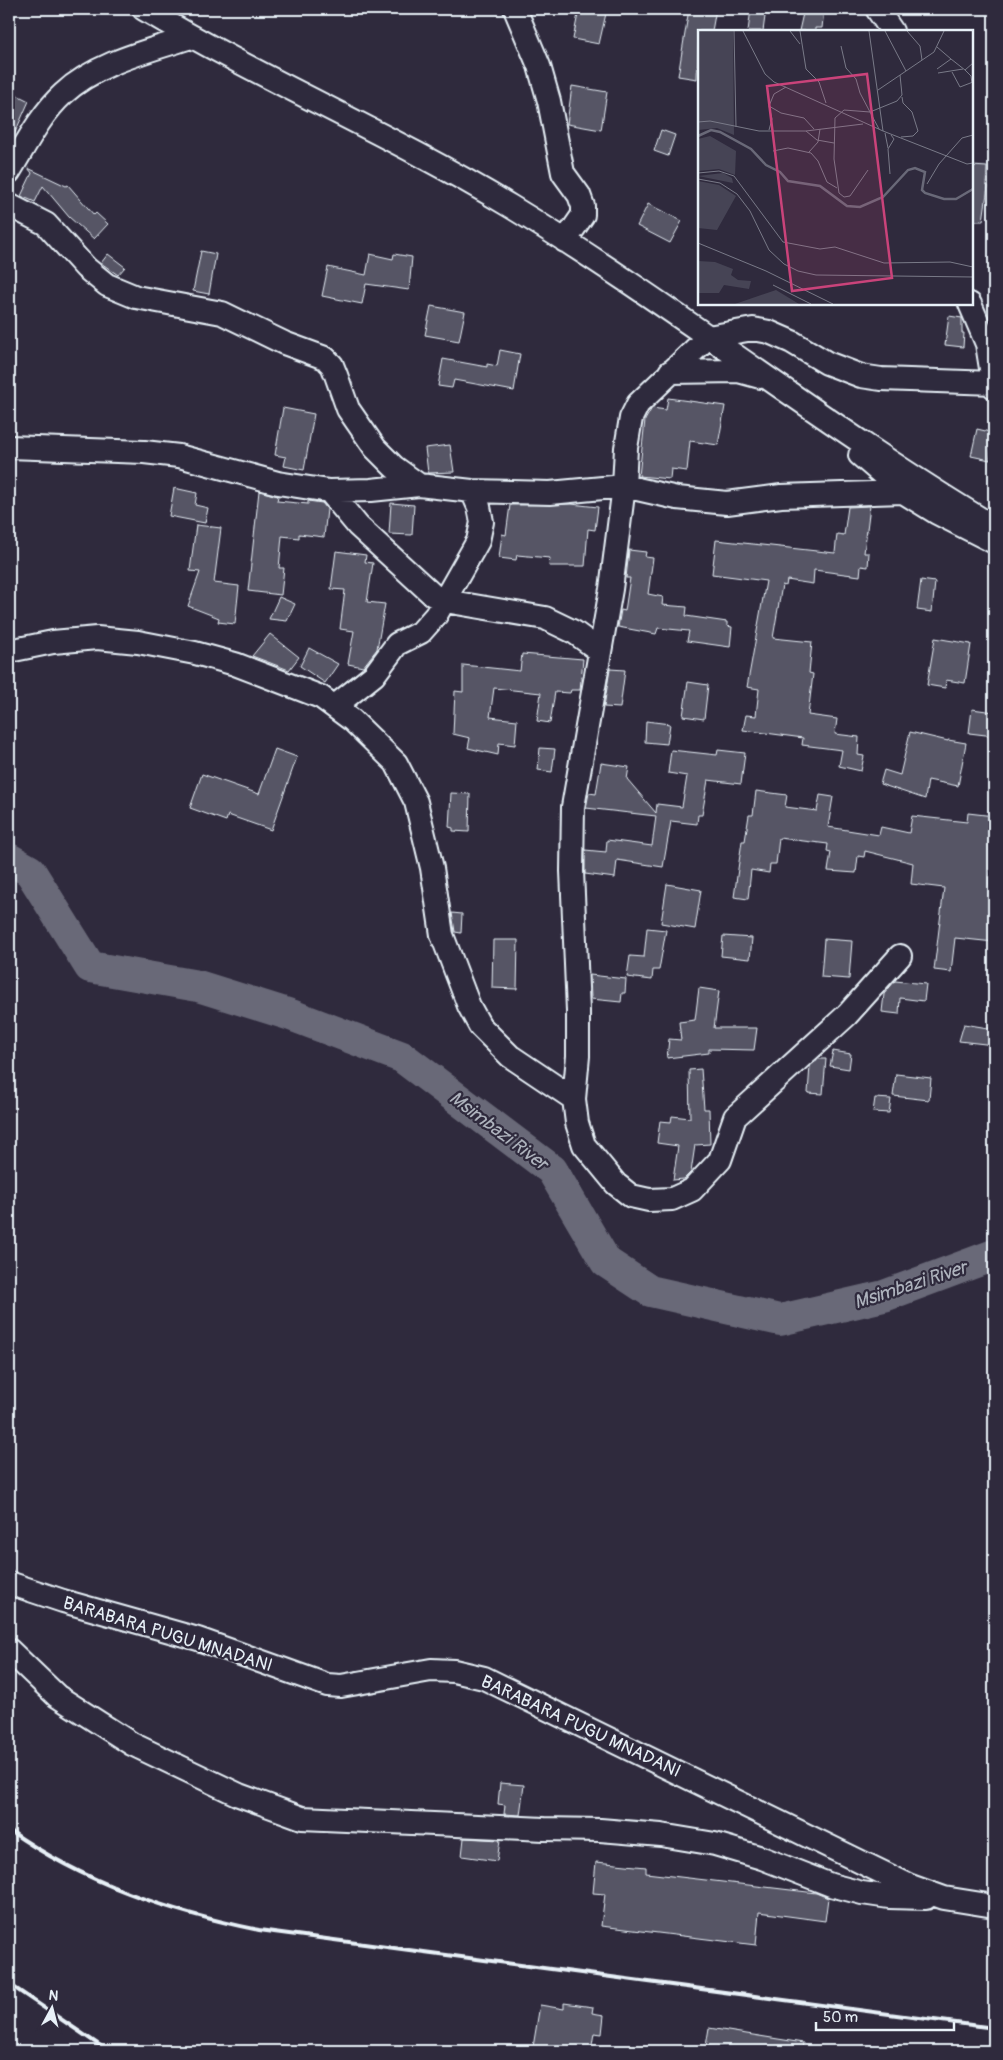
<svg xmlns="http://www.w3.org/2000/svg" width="1003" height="2060" font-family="Pangolin,sans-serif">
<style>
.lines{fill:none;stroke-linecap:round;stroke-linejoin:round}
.river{stroke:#696978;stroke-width:32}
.building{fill:#575565;stroke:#e8f1f8}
.minor-casing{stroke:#e8f1f8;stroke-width:26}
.minor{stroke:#2f2a3d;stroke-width:22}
.rail{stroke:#e8f1f8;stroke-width:4}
.labels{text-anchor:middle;stroke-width:4.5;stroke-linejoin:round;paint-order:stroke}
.street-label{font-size:18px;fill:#e8f1f8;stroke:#2f2a3d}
.water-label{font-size:19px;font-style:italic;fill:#afb4be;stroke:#2f2a3d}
.inset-river{fill:none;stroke:#696978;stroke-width:2.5}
.inset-road{fill:none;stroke:#797a88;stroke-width:1}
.view{fill:#ca437a;fill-opacity:0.15;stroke:#ca437a;stroke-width:2.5}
.inset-edge{fill:none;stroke:#e8f1f8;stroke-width:2.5}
</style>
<rect width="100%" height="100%" fill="#2f2a3d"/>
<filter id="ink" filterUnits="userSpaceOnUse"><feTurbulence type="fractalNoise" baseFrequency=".02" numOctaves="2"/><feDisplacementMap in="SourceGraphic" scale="10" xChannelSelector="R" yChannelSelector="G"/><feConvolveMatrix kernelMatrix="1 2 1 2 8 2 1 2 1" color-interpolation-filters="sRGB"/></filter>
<g filter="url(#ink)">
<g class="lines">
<path class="river" d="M9,859L30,871L90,967L198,986L291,1015L402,1057L552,1170L606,1262L650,1291L780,1320L884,1296L994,1255"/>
</g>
<path class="building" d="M579,9H607L599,44L573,39Z
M689,9H716L712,31H699L697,79L678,76Z
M751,9H766L763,31H748Z
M804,9H824L822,28H815V31H799Z
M572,86L607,92L601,130L567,124Z
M9,91L29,101L9,146Z
M661,130L675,135L668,156L654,151Z
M972,166L987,167L986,185L988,186L983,221H972Z
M28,168L66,186L68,185L94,215L96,213L108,224L94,239L69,217L43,186L35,202L21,196L32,173Z
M648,204L682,221L670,243L637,226Z
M201,251L216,254L209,294L193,291Z
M108,254L125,267L118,275L101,263Z
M370,254L393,259L394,254L412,257L409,290L366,284L362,304L322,296L328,267L366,275Z
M431,306L465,312L459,341L425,335Z
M949,316L962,318V333H964L963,347L945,345Z
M500,350L520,354L514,391L454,380L452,388L438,386L443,359L487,367V364L497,366Z
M668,398L725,406L718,445L690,441L687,471L671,469L670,479L639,476L645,420L652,408L666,410Z
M283,408L314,414L304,470L284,466L286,457L275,455Z
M977,429L994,433L990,460L971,456Z
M450,445L454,472L428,473L425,448Z
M174,488L197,493L195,505L208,508L205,523L169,516Z
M259,491L278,496L277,501L308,504V501L322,503L327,509L324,537L299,534V538L282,536L279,568H284L281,595L248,591Z
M391,503L414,505L412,535L389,534Z
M571,504L598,507L595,530L588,529L585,566H549L550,558L517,555L516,560L499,558L502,534L506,535L510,505Z
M870,506L864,553H869L868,567L861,566L860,576L814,570L813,584L787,580L786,586L782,585L773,638L812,642L809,673L813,674L808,715L837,719L835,734L859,737L858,755L864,756L861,771L839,766L842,750L802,745L803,738L743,730L746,715L756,716L759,689L747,687L766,581L712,574L716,540L835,553L837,534L844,535L848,507Z
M196,525L221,528L214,583L239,586L235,624L218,622L219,618L188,606L200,572L190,571Z
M629,550L646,552L645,557L653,558L648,594L663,597L662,605L687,607L686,616L727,622V626L732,627L730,647L687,641L689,631L658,628L656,634L618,627L621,610L625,611L630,578H626Z
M336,551L366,555L365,562L373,563L367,602L385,604L377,649L363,667L348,664L354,631L340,629L345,590L331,589Z
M921,580L935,582L932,612L917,610Z
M279,597L295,604L287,621L269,619Z
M270,634L299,657L289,670L252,656Z
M935,638L971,644L965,683L946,680L945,688L927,685Z
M309,648L338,664L325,683L300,666Z
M522,654L583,659L580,690H571L570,693L555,692L550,723L537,721L541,693L494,688L490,717L517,720L515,745L499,743L498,755L468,748L470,738L453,734L455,691L463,692V665L520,671Z
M610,669L625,670L620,708L604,707Z
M688,682L708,685L704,719L683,716Z
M972,709L994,712V736L969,733Z
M646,721L670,724L667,744L645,742Z
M910,732L948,741V740L966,743L958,786L928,780L925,799L880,784L884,770L900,775Z
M540,748L555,749L552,772L538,770Z
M275,749L297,757L271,830L228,815L226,821L190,808L202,774L259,794Z
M671,750L717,755L718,750L745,753L741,784L708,780L702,815H698L697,824L671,821L663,867L617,860L615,878L585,874V850L606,852L607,840L652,846L656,816L586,808L589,793L596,794L601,763L629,767L627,779L656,813L657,804L682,807L687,776L668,773Z
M756,791L787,795L785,807L817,811L820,795L833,797L828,827L879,835L881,827L909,833L912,816L967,822L968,813L994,816L989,883L990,889H994V942L955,938L951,972L934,970L944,888L911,884L913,863L865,851L864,857L858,856L856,873L828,871L831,852L827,851L828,844L779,838L776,864H770L769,873L751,870L748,899L734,897L742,841H745L749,815H753Z
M451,793L470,794L469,832L453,831V828L449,827Z
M667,884L701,890L695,929L661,923Z
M452,913L462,914L461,933L455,932Z
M647,928L666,930L659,970H653L652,980L627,977L630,956L644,957Z
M723,936L752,938L750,959L721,956Z
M824,939L852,941L849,979L821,977Z
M493,940H518L517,989L492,988Z
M590,975L626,979L625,993H622L621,1002L591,999Z
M895,981L926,984L924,1001L900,998L899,1014L882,1012L884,994Z
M699,988L719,991L714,1028H757L754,1050L709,1049V1053L667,1058L669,1039L681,1040L679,1022L695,1020Z
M964,1024L994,1029V1045L959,1041Z
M833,1051L851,1054L849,1069L830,1066Z
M819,1059H826L823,1094L808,1093L810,1066Z
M701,1069L704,1109H709L710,1144L695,1145L691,1172L684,1179L673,1180L678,1146L657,1143L660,1121L671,1122L672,1116L690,1118L689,1070Z
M896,1074L931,1078L929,1100L893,1096Z
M875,1098L891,1099L889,1113L873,1112Z
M500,1783L524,1785L520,1815L504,1814L505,1805L498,1804Z
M464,1838L500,1840L497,1861L462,1856Z
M596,1862L646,1867V1873L816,1893L828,1898L825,1921L759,1912L756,1945L601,1926L605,1894L593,1893Z
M564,2003L593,2007L592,2013L604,2015L602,2034L594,2033L591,2051L559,2046L558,2051L533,2047L540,2005L564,2009Z
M709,2028L803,2043L802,2051H739L706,2046Z"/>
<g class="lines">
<defs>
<path id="minor" d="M144,9C263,80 391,134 510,206C675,306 828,428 994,527
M515,9L539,66L549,101L563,173L579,195L583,206V215L565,241
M877,9L892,31
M9,172C25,146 40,115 63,94C96,63 148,51 191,37
M9,205L46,224L86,268L107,285L136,297L222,313L284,343L325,358L332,365L336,375L348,409L375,448L394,467L419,485
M970,304L987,344L994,387
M670,372L738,371L760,377
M9,447L144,452L179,456L278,483L329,491L371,490L419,485L472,491L550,493L624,486L677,498L727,503L781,496L903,492
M860,455L903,492L937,513L994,542
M329,491L358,526L433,595L445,601L545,618L574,632L600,651
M9,651L53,642L97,638L138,642L195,653L235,664L321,697L352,720L396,763L416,802L432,868L442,935L469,1006L480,1026L510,1056L574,1099
M335,706L374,675L397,644L421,632L436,615L478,541L482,522L479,507L472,491
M900,956L847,1015L735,1117L720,1160L692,1190L672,1199L649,1200L631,1196L616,1184L584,1145L577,1123L574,1099L578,1056V1011L572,871L573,807L611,589L624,486L626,448L631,418L638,404L708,337L753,329L769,332L792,342L827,363L861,376L881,379L994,383
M9,1583L63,1601L198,1639L327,1685L341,1686L431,1670L454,1671L484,1678L908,1885L944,1898L994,1906
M9,1650L57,1696L132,1744L239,1795L302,1818L544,1829L600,1830L661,1835L715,1844L762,1858L831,1885L862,1893L889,1897L926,1898"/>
</defs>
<use href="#minor" class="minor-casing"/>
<use href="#minor" class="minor"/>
<path class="rail" d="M9,1830C84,1883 170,1912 259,1930L994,2028
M9,1984L108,2051"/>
</g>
</g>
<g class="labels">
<g class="street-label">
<text transform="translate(168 1634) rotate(17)" y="6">BARABARA PUGU MNADANI</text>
<text transform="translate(581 1726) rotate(25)" y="6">BARABARA PUGU MNADANI</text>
</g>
<g class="water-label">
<text transform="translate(499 1130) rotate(37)" y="7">Msimbazi River</text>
<text transform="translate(910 1284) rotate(-18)" y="7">Msimbazi River</text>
</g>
</g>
<g transform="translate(698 30)">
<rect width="275" height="275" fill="#2f2a3d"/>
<path d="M0,1H35L36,105L19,98L0,100ZM12,106L38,121L37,145L21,139L0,141V109ZM25,143L34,148L35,153L0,146ZM0,151L21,155L38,166L19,200L0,198ZM0,231L17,232L35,239L33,245L40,250L53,251L51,259L26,255L21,263H1ZM78,260L101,274H37Z" fill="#464455"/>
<path class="inset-river" d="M0,106L13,100L22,102L53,119L68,135L82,142L90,151L122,156L149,176L162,177L185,167L210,140L217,138L227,142L224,160L227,163L246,169H258L275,159"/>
<path class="inset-road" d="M36,1L38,97M45,1L67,44L76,52L185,101L269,134L275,133M92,1L102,14M102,1L108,39L121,52L128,73M171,1L185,101M187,1L208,41M209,1L222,16L224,30M143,16L148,38L158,49L162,63L181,99M239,17L253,29M239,39L253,29L267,40L275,33M267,40L273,46L274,53M254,42L262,57L275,52M240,43L265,39M180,60L236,22L246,1M71,76L83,83L106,88L116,99M0,92L12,91L61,101H108L165,94M71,100L74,89L71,76L76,64L88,57M108,101L119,110L136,113M187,103L190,118M203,107L215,106L220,101L214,82L205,73L204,67M75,121L90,118L113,123L120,131L129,152L139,158M111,122L120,112L122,99M170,140L152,166L146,167L141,163L136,129L137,88L146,80L172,82L199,71L204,65L202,45M0,143L21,141L36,146L85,212L122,219L137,217L186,233L252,232L275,237M192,144L190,119L196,109L193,105M0,149L22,153L39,164L52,181L71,220L86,234L100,241L118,245L275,247M229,154L241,134L264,108L275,105M0,213L68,241L135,274M75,255L113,274"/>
<path class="view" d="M169,44L194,248L94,261L69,56Z"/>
<rect width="275" height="275" class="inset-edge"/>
</g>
<rect width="1003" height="2060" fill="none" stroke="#2f2a3d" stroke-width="30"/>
<rect x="15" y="15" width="973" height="2030" fill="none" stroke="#e8f1f8" stroke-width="2" filter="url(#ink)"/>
<g transform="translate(52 2008) rotate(7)" stroke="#2f2a3d" stroke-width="4" paint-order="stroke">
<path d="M0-4L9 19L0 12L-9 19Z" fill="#e8f1f8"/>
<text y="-8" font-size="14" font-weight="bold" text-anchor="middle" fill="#e8f1f8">N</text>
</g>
<path d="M816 2022v8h138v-8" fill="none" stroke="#e8f1f8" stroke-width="2.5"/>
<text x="823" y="2022" font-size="15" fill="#e8f1f8" stroke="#2f2a3d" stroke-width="4" paint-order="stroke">50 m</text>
</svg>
